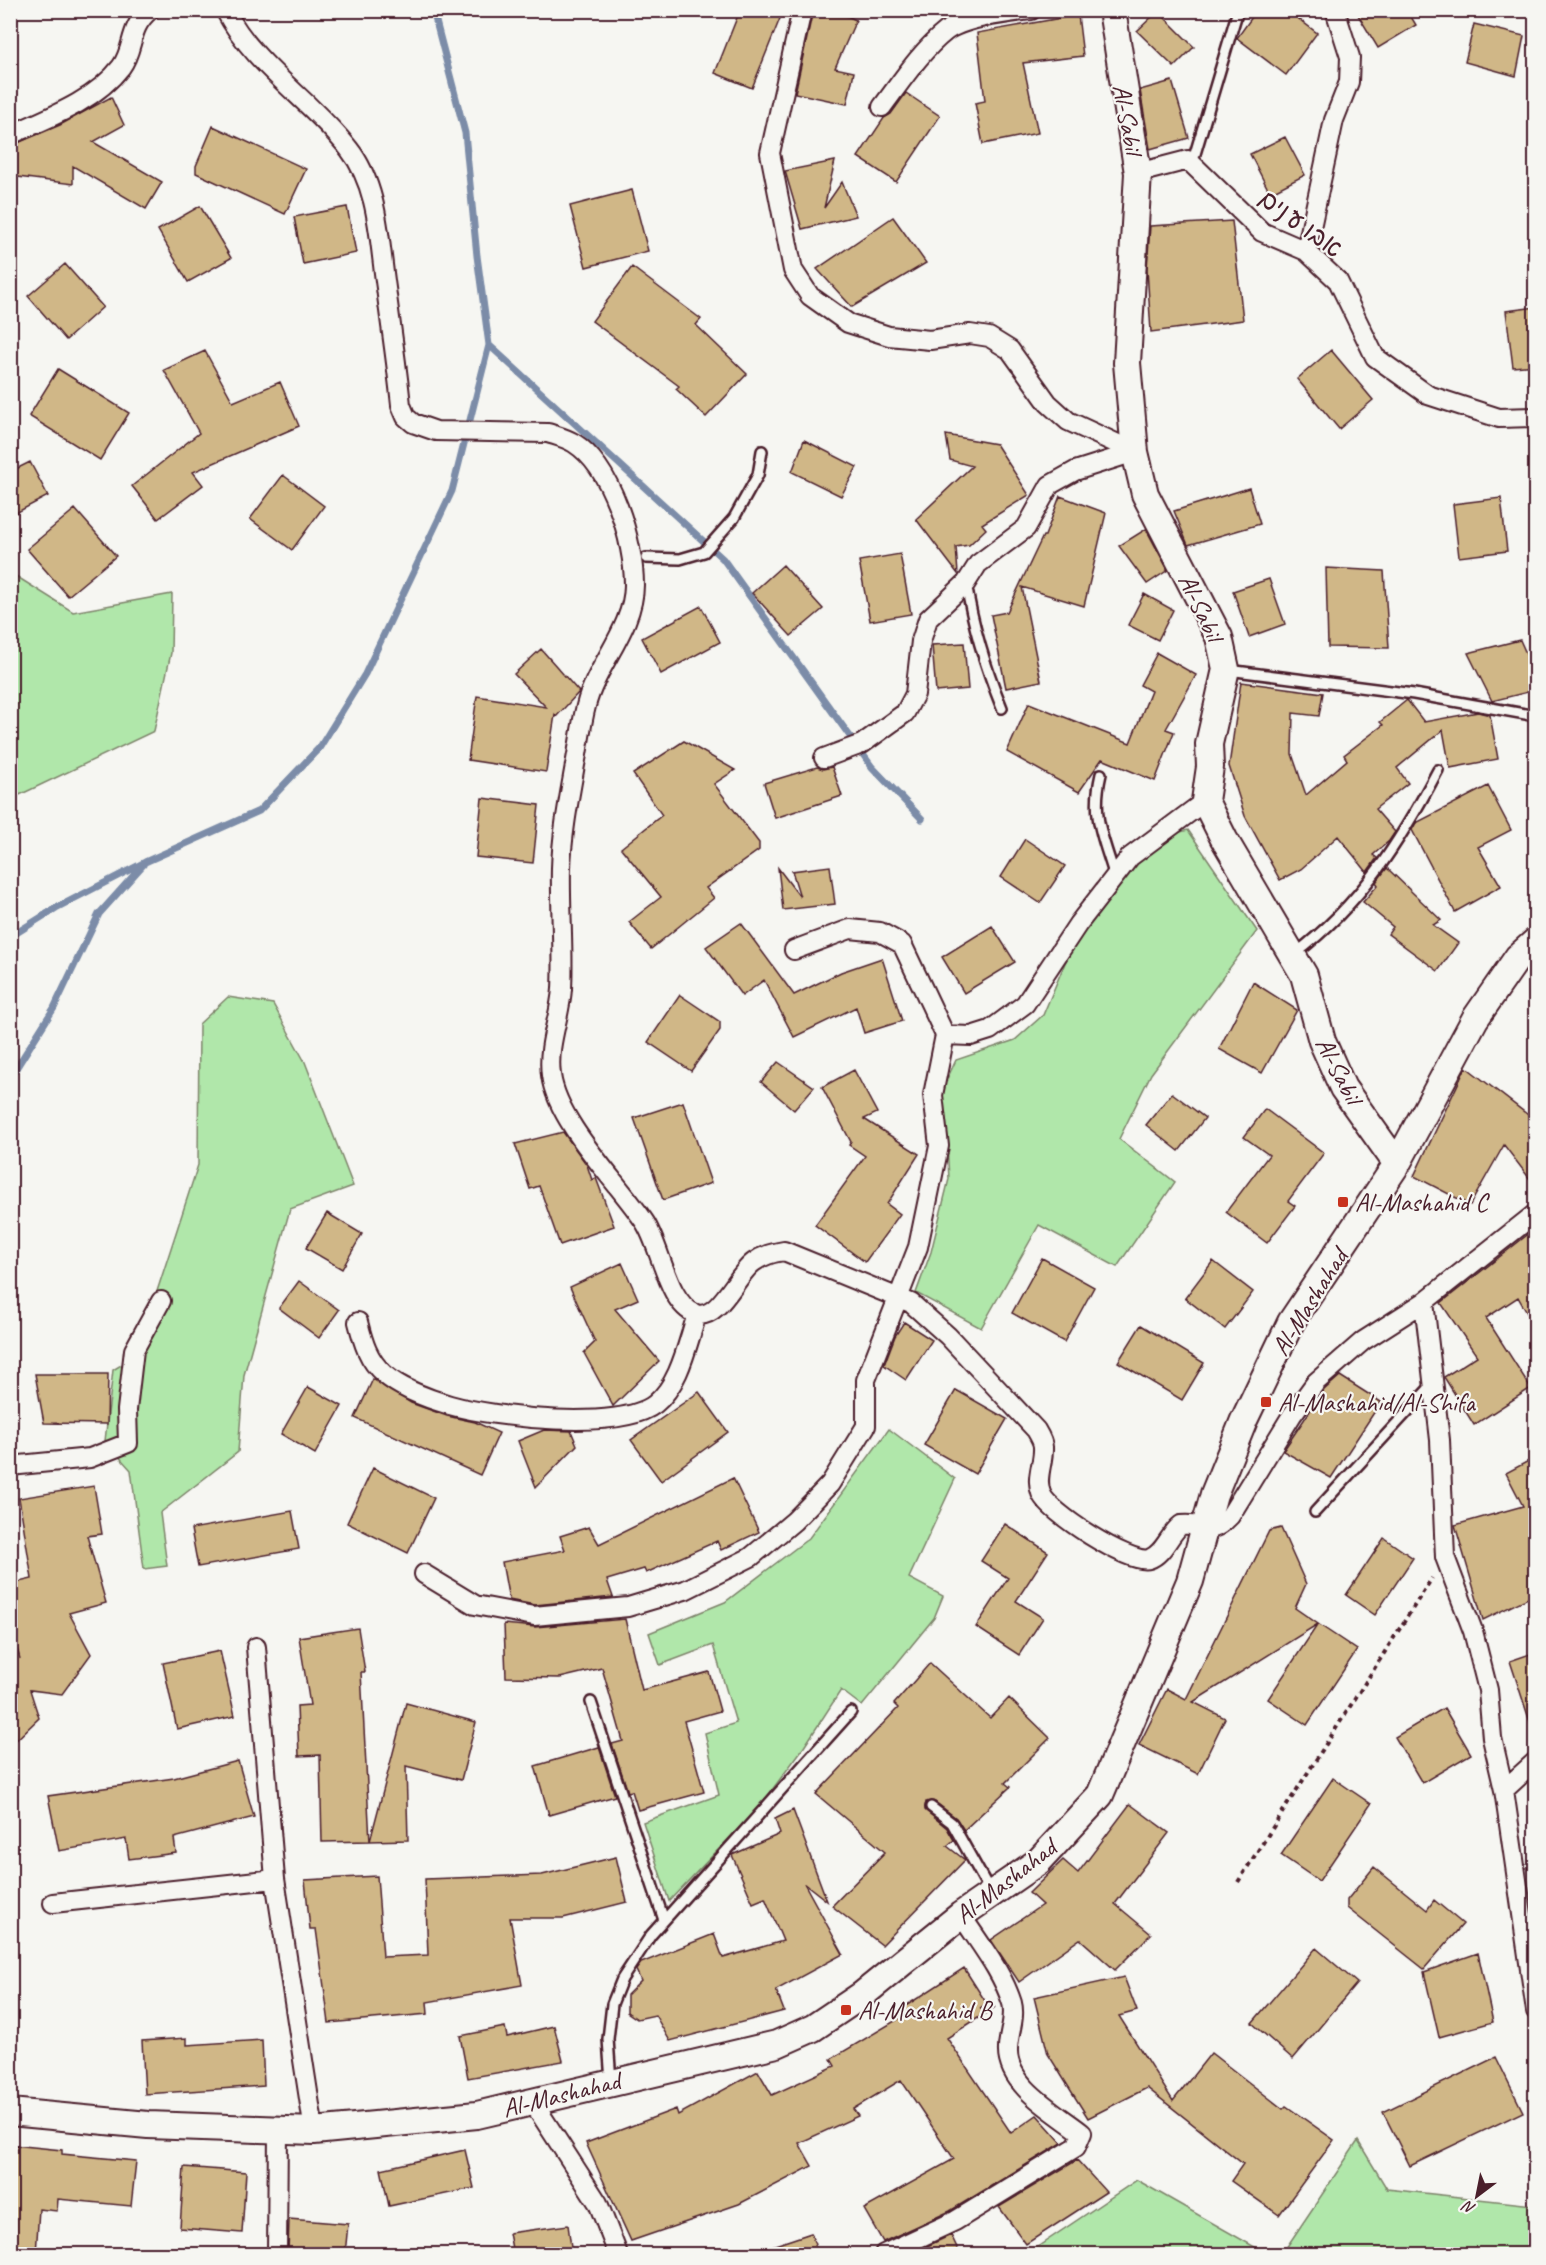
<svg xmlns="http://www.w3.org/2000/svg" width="1546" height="2265" font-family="Caveat,'Playpen Sans Hebrew',sans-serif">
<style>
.green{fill:#b0e7aa;stroke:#7d836a;stroke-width:1.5}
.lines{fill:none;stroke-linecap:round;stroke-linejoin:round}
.stream{stroke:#7b8ca8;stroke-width:7}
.building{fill:#d0b787;stroke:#4a1f2b;stroke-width:1.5}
.lane-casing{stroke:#4a1f2b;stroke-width:14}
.street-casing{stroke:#4a1f2b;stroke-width:22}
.secondary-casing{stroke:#4a1f2b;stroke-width:30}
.path{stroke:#4a1f2b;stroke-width:4;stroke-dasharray:4.5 4.5;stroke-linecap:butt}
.lane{stroke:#f6f6f2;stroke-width:9}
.street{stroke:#f6f6f2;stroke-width:18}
.secondary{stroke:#f6f6f2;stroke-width:26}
.poi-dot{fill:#c8321e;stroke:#f6f6f2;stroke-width:2}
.labels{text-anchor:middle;stroke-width:4.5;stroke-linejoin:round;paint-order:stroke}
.street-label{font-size:26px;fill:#4a1f2b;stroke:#f6f6f2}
.poi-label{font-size:26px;fill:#4a1f2b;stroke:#f6f6f2;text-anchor:start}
</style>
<rect width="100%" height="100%" fill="#f6f6f2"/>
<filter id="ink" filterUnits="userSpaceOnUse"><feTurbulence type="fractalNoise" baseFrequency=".0167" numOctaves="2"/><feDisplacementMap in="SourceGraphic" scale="12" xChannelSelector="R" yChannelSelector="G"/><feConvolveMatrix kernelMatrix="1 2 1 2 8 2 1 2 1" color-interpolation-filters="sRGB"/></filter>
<g filter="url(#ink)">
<path class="green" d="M11,573L73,612L172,594L171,653L154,731L11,799Z
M1188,830L1257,931L1151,1074L1119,1139L1175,1182L1117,1267L1039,1225L981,1328L916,1293L931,1252L949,1179L947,1144L939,1096L956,1060L1015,1040L1043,1015L1065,963L1104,890L1137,843Z
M228,997L273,1004L305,1062L353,1186L290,1209L244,1375L238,1452L160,1513L167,1566L144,1569L131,1470L105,1441L113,1370L136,1356L198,1165L199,1024Z
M889,1429L955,1479L909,1578L943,1596L934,1618L862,1706L841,1690L804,1747L760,1806L669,1901L643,1822L719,1795L705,1733L736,1723L713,1645L660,1665L649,1633L725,1602L809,1538Z
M1358,2141L1387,2189L1534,2205L1535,2254H1282Z
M1137,2180L1267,2254H1027Z"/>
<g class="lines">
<path class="stream" d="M489,345L723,559L872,767L922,819
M10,937L56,908L145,862L259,811L320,747L365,674L452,491L489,345L477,256L465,133L433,10
M10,1078L54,1008L99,914L143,865"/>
</g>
<path class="building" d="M740,10H768L781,16L752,88L715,73Z
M813,10H834L856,20L835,68L854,72L847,104L795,93Z
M1257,10H1287L1317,33L1286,75L1237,38Z
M1355,10H1407L1416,25L1378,48Z
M1158,11L1194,47L1174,67L1137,31Z
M1078,15L1083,56L1023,63L1038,133L983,144L975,103L985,101L977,33Z
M1474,24L1524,36L1516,76L1465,62Z
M1172,81L1189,138L1150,149L1140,90Z
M906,93L940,116L896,182L858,157L884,118L891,114Z
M111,97L124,125L93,142L162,182L146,209L73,166V184L10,176V146L60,125Z
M213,126L306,169L285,214L196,173V166Z
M1285,137L1305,175L1270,193L1250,154Z
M835,161L824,208L842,182L856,216L802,229L785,171Z
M632,190L648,251L586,267L570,206Z
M200,206L231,258L188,282L158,230Z
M347,207L356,253L303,264L294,217Z
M893,217L926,263L852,307L817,269Z
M1232,221L1243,320L1151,332L1147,269L1150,226Z
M65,264L103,307L66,340L28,296Z
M632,267L701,319L696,325L747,374L706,417L676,389L679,386L592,321Z
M1536,307V365L1513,367L1506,311Z
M1331,350L1373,400L1339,429L1297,379Z
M205,351L233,402L280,382L299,426L193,472L203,485L158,519L132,486L199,433L164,370Z
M58,369L129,413L100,460L29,416Z
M946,435L996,444L1029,495L982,524L986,529L969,545L956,547L958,574L916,519L972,466L950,460Z
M804,440L857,467L841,496L792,472Z
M30,462L48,496L10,516V472Z
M283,475L324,506L292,550L250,519Z
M1249,488L1260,524L1188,545L1174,511Z
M1060,496L1106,513L1084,606L1022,587L1041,681L1006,688L991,615L1007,612L1043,536H1045Z
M1501,498L1507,551L1459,557L1453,504Z
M75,509L116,556L68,596L27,549Z
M1146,529L1168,570L1147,584L1119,546Z
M900,554L911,614L870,621L859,561Z
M783,565L823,609L791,636L752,593Z
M1326,568L1384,571L1389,648L1328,647Z
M1269,579L1285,624L1249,637L1233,591Z
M1144,594L1173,610L1158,640L1128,625Z
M701,606L720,642L661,674L642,638Z
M1520,640L1536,676V690L1492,701L1468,653Z
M964,643L968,689L936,692L932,645Z
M541,649L579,692L556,717L555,715L546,772L468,760L477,696L546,707L514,674Z
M1157,653L1196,675L1166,729L1174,732L1155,781L1102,759L1079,792L1007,752L1029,703L1130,743L1151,691L1140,685Z
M1241,682L1323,693L1319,716L1293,713L1292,754L1306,795L1347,760L1344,755L1383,725L1380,722L1407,700L1424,722L1478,712L1490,715L1498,759L1450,768L1443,730L1397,768L1408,783L1375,809L1395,832L1389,841L1373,855L1377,858L1367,872L1338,836L1301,869L1280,880L1245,816L1229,766Z
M684,741L735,770L714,784L759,843V850L706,888L714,898L651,949L629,922L661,897L621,848L662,815L633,774Z
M817,767L823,769L832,767L842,796L775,818L764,783Z
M1488,786L1511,830L1478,847L1501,886L1455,912L1412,830L1416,823Z
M482,798L539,805L533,863L476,857Z
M1025,839L1065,866L1040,903L1001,877Z
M830,866L835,904L783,910L778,868L800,897L792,871Z
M1387,868L1441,920L1433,925L1458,943L1438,971L1388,934L1393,927L1363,902L1378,885L1376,882Z
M741,923L794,995L841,972L882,958L902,1021L864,1033L856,1007L794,1037L764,980L742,996L706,947Z
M992,926L1015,962L964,993L942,957Z
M1253,982L1297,1010L1262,1073L1219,1049Z
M680,995L720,1022V1030L691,1071L648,1042Z
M778,1062L814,1087L794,1110L761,1082Z
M1466,1067L1536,1121V1187L1504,1145L1470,1205L1414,1176Z
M854,1070L877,1113L864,1119L919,1154L887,1204L900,1214L865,1262L815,1225L865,1156L849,1145L851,1142L822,1087Z
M1172,1093L1205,1118L1179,1151L1146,1125Z
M683,1102L711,1183L663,1200L634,1118Z
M1265,1109L1324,1153L1288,1201L1295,1206L1267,1243L1226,1212L1269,1155L1244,1137Z
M563,1132L587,1165L592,1180L596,1178L614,1226L560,1245L539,1186L530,1189L515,1144Z
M327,1213L362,1234L342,1269L306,1248Z
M1536,1228V1329L1518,1297L1486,1318L1531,1388L1474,1425L1444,1377L1477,1356L1441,1303Z
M1042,1258L1094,1287L1064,1342L1012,1313Z
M1213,1261L1253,1292L1225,1329L1185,1298Z
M622,1263L638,1299L615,1309L659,1361L613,1406L584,1353L595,1342L570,1287Z
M299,1281L339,1310L319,1338L279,1308Z
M904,1322L932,1340L906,1380L884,1365L895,1336Z
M1141,1325L1204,1363L1182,1400L1118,1362Z
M35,1374H108L107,1424L44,1423Z
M1340,1376L1381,1402L1331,1478L1283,1451L1324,1390Z
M373,1379L411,1403L447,1416L475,1422L499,1433L480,1475L355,1418Z
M308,1387L342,1406L315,1454L281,1434Z
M956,1390L1007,1419L975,1474L924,1445Z
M699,1392L728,1432L661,1481L631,1440Z
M544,1430L571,1431L577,1445L536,1487L518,1441Z
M1536,1457V1594L1483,1620L1455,1525L1523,1506L1506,1473Z
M373,1468L434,1498L408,1553L347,1523Z
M733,1478L759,1532L721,1550L717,1541L646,1573L644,1569L607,1580L613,1597L535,1605L509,1600L502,1562L565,1550L560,1536L589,1527L599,1544Z
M94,1486L102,1534L87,1536L106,1603L69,1613L91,1654L62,1694L30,1690L39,1718L10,1746V1642L15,1641L20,1659L10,1623V1584L32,1579L19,1498Z
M292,1511L299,1549L198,1567L191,1529Z
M1005,1524L1048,1552L1016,1601L1043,1618L1019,1655L976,1627L1008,1578L981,1561Z
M1281,1528L1306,1584L1295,1608L1318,1624L1193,1702L1225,1718L1198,1774L1139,1745L1167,1689L1186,1699L1269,1531Z
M1384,1538L1413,1558L1375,1615L1346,1595Z
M625,1619L642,1690L709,1672L720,1711L684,1721L704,1792L638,1810L632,1791L628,1792L612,1744L623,1741L602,1668L560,1678L506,1677L504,1624L535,1627Z
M1318,1624L1357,1650L1307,1725L1268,1699Z
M358,1628L365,1672H361L370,1841L322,1842L320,1755L299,1756L297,1706L310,1705L299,1637Z
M220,1651L235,1716L177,1729L163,1663Z
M1536,1652V1727L1532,1728L1510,1661Z
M930,1663L990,1718L1009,1698L1050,1738L1005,1783L1010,1787L964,1830L956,1818L935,1802H926L925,1810L947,1828L954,1840L947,1846L965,1860L882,1945L832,1906L885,1852L816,1794L898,1708L894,1704Z
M406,1703L476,1722L461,1780L406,1766L408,1840L370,1841Z
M1444,1708L1471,1754L1422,1783L1395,1737Z
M599,1747L615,1796L549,1815L535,1766Z
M238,1761L254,1817L174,1838L176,1853L129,1859L126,1839L59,1851L48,1796L174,1778Z
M1333,1778L1371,1804L1319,1881L1281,1855Z
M1130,1804L1169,1833L1115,1904L1151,1934L1115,1970L1080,1939L1019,1982L991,1940L1042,1905L1029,1893L1063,1860L1078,1873Z
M793,1810L827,1901L804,1883L843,1954L776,1990L784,2011L670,2041L655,2015L637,2019L627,2012V1995L641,1981L636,1970L641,1963L714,1934L723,1958L783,1941L765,1898L753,1903L732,1855L780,1834L775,1819Z
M616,1857L627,1902L563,1918H510L522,1985L427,2002L428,2014L329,2023L316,1929H310L305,1880L377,1876L383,1957L428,1955L425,1879L542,1875Z
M1374,1867L1427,1910L1434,1900L1463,1924L1424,1969L1347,1908V1900Z
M1316,1948L1357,1983L1293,2059L1252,2023Z
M1478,1953L1493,2022L1439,2037L1424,1972Z
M964,1968L987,2004L980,2009L995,2007L947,2038L1011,2133L1037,2115L1062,2143L950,2211L883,2242L864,2209L954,2159L901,2080L853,2109L858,2116L799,2143L812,2166L739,2204L631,2241L586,2143L676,2109L678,2115L758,2071L772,2095L835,2066L831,2059L905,2015L901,2009Z
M1124,1977L1137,2011L1119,2016L1173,2101L1211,2053L1283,2109L1286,2106L1334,2140L1279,2215L1231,2181L1243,2164L1147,2088L1088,2118L1048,2054L1034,1997Z
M554,2026L563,2061L468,2078L460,2036L505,2027L507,2037Z
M187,2038V2045L262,2040L264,2086L145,2094L142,2041Z
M1496,2057L1523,2112L1410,2166L1383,2112Z
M13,2145L62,2150V2154L136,2161L131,2206L58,2199L57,2211L39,2209L36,2254H10Z
M465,2150L474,2188L389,2206L381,2169Z
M1077,2160L1106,2192L1026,2244L999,2207Z
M184,2167L246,2172L242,2233L180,2228Z
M289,2219L348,2224L345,2254H288Z
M568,2225L572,2254H513L509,2233Z
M811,2233L818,2254H758L757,2251Z
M951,2235L960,2254H910Z"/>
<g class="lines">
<defs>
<path id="lane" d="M1192,164L1238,10
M646,558L680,559L704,552L734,518L758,475L762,451
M966,583C973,627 985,666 1002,708
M1228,670L1414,694L1536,716
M1101,774C1091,817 1103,836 1115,877
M1295,954C1361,904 1400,842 1438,770
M1315,1512L1433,1384
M591,1702L664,1920
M931,1807L952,1823L990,1891
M611,2082L608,2039L612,2004L622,1979L651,1935L851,1712"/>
<path id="street" d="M225,10C254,66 311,100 349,149C379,187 379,241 386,288C391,327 397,366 401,405L406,417L413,423L436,431L548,433C557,436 566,438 574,443C612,467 634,542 634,585C634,628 596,665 586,706C581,725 579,746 575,765C569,799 562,834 561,868C560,909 564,948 562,989C560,1018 547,1044 551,1075C557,1122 616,1180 644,1221C661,1245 667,1304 696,1314C719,1321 737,1273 754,1262C764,1255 772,1253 784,1251L911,1303L948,1336L1036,1430C1039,1435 1043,1442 1043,1447C1044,1462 1035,1478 1041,1493C1047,1512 1131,1565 1149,1559C1164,1554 1169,1534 1181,1525C1207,1522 1208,1539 1230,1516L1292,1415L1316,1382L1363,1341L1424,1302L1536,1213
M802,10L770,153L793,270L810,296L848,323L889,336L930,340L970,334L989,337L1010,350L1048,403L1068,421L1135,452
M882,107C901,82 920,52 945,32C962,18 1009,13 1031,10
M10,135C48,118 95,101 121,67C135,48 128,28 150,10
M1138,173L1188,160L1262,232L1306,251L1338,281L1375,357L1428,395L1499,418L1536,417
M1306,251L1334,120L1349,82L1350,57L1335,10
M824,758L862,744L905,713L915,694L921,641L928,619L966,583L978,564L1026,528L1050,485L1075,471L1135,452
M794,950L850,929L880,932L902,944L945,1035
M1424,1302L1440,1440L1445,1557L1473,1631L1488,1690L1492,1738L1504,1790L1536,2011
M358,1322C363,1342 368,1360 384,1374C400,1388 429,1399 450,1405C492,1417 620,1432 655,1404C680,1384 687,1344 697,1315
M10,1466L90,1458L128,1443L127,1410L134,1350L161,1301
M424,1574L475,1605L534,1616L628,1607L685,1590L751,1557L794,1521L830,1484L866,1426V1380L918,1247L939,1146L933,1095L945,1035L971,1036L990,1030L1025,1004L1078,924L1130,857L1205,801
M256,1647L275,1879L314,2131
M1504,1790L1536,1761
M53,1903L275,1879
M532,2101L598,2203L618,2254
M277,2254L278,2130
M884,2254L955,2221L1076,2147L1082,2133C1057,2113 1006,2086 1008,2049C1008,2035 1016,2018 1012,2003C1002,1971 979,1943 961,1915"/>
<path id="secondary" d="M1112,10L1138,173L1127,363L1135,452L1145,494L1219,637L1226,669L1209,744L1210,767L1205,801L1224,839L1304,975L1322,1041L1343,1088L1397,1164
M10,2112L148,2125L314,2131L477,2115L777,2044L813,2028L862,1995L961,1915L1039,1861L1100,1795L1190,1581L1214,1494L1244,1420L1291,1322L1397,1164L1475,1019L1518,957L1536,941"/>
</defs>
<use href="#lane" class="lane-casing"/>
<use href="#street" class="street-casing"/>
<use href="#secondary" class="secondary-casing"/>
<path class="path" d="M1238,1882L1432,1578"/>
<use href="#lane" class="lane"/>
<use href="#street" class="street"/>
<use href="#secondary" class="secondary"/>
</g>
</g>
<g class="poi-dot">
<rect x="1337" y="1196" width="12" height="12" rx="3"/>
<rect x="1260" y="1396" width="12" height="12" rx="3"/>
<rect x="840" y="2004" width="12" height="12" rx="3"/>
</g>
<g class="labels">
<g class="street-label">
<text transform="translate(1128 119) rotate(80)" y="9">Al-Sabil</text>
<text transform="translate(1301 223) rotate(36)" y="9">אבו ע'נים</text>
<text transform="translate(1201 607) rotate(65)" y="9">Al-Sabil</text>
<text transform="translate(1339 1070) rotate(63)" y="9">Al-Sabil</text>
<text transform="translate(1309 1302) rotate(-58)" y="9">Al-Mashahad</text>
<text transform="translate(1005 1881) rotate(-38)" y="9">Al-Mashahad</text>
<text transform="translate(561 2094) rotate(-14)" y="9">Al-Mashahad</text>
</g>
<g class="poi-label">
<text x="1355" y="1211">Al-Mashahid C</text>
<text x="1278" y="1411">Al-Mashahid/Al-Shifa</text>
<text x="858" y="2019">Al-Mashahid B</text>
</g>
</g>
<rect width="1546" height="2265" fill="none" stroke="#f6f6f2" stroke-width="36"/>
<rect x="18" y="18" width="1510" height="2229" fill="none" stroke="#4a1f2b" stroke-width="2" filter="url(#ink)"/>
<g transform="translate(1477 2196) rotate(212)" stroke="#f6f6f2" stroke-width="4.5" paint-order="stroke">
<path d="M0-4.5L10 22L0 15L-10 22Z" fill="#4a1f2b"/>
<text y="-9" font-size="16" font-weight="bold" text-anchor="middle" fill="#4a1f2b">N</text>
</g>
</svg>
